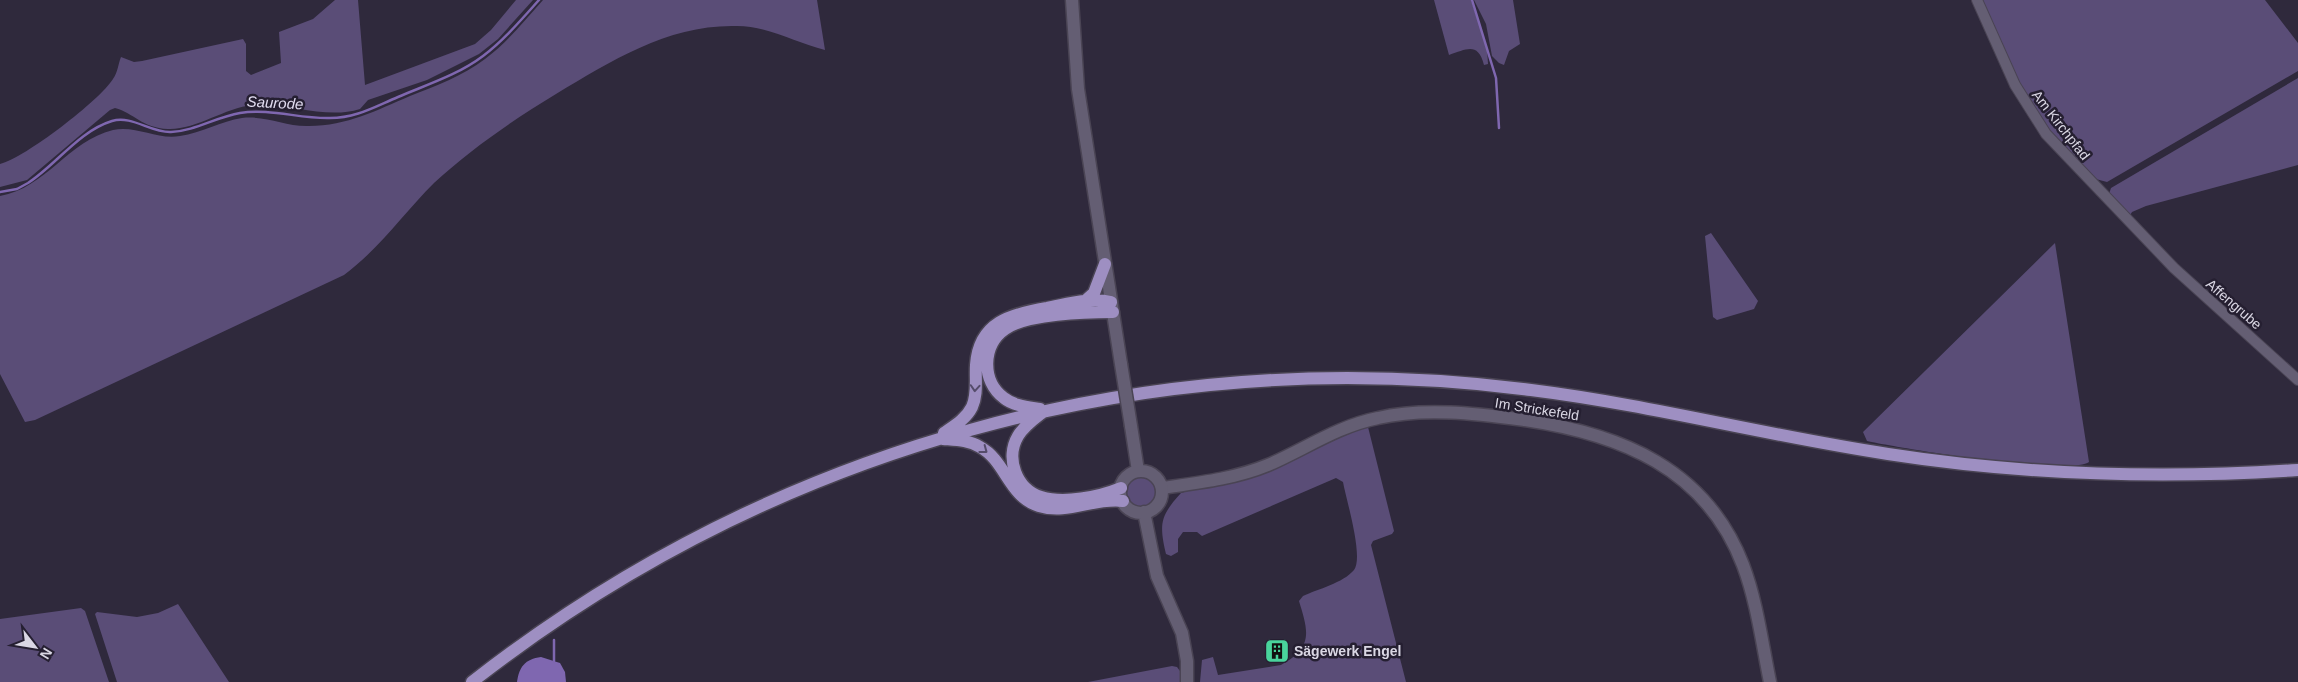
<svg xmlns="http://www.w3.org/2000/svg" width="2298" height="682" font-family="Helvetica,sans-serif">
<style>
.green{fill:#5a4d77}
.water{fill:#7f67b0}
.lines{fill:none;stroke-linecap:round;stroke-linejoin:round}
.stream{stroke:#7f67b0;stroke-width:2.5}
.minor-casing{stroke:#4a4454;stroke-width:12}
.tertiary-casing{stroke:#4a4454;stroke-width:15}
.secondary-casing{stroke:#4a4454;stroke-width:15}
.primary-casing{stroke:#4a4454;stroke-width:15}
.minor{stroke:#645e73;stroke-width:10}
.tertiary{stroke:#645e73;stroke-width:12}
.secondary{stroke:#645e73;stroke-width:12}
.primary{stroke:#9e8fc2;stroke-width:12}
.secondary-bridge-casing{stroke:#4a4454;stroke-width:15;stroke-linecap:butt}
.secondary-bridge{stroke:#645e73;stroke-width:12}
.oneway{stroke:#554c6b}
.labels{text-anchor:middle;stroke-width:5;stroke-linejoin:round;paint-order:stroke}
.street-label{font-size:14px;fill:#dad7e4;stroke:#251f31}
.poi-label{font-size:14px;font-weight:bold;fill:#dad7e4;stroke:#251f31;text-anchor:start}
.water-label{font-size:15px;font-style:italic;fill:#e1dcf0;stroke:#251f31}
</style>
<rect width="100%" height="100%" fill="#2f293c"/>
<path class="green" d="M335,0H358L365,85L475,44L491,30L516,0H533L498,39L479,54L427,80L368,100L360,109C325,120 289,102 253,105C224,108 196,130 168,129C142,128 134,113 115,108L110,110L27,180L0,187V164C25,158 100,100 113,79C118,72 118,64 121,57L134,62L142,61L243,39L246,44V71L251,75L281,63L279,32L313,19Z
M543,0H817L825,50C796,43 768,26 737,26C670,24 612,60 556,94C513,120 471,149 434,183C404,213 379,249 344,275L35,420L25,422L0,374V196C46,188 68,141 113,130C136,125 157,140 180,136C202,133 221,121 242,118C266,115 286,127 309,126C347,126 377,110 410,96C435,86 463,76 485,59C507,43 524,21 543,0Z
M1434,0H1471L1487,49L1488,64L1484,65C1478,42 1467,49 1449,55Z
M1474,0H1513L1520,44L1509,51L1504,65L1499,63L1492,56L1486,24Z
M1981,0H2265L2298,43V71L2107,182L2092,178L2050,132L2025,96Z
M2298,78V165L2146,206L2132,212L2129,217L2109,194L2111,188Z
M1711,233L1758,301L1754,309L1717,320L1713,317L1705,236Z
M2055,243L2089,462C2069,476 1898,448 1867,441L1863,432Z
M1368,427L1394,531L1392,534L1373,541L1371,545L1406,682H1200L1202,660L1213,657L1218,675L1281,665C1314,647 1308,631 1299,601L1303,596C1318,589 1343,583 1354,570C1364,557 1346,499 1343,482L1336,478L1202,536L1197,532H1183L1178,539V552L1171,556L1166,554C1159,524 1160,516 1181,493C1205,485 1232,485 1256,476C1295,463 1328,439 1368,427Z
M1126 492a15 15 0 1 1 30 0a15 15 0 1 1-30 0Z
M178,604L229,682H117L95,614L97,612L137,617L158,613Z
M81,608L85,611L109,682H0V619Z
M1172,666L1177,667L1180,671L1181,682H1088Z"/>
<path class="water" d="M541,657L560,663L565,672L566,682H517C519,667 525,659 541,657Z"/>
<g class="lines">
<path class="stream" d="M1472,0L1496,78L1499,128
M0,192L17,189L28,183C56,165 79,131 112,121C132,115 151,133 171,132C195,131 216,117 240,113C270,108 300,119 330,118C356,118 374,107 398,97C426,85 458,75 483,56C504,40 521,20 539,0
M554,661V640"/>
<defs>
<path id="minor" d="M1977,0L2015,85L2046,134L2174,268L2298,380"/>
<path id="tertiary" d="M1162,488C1197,483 1234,479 1268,465C1305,449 1338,426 1378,418C1425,407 1478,414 1525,420C1620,434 1706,468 1743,565C1757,602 1762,643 1770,682"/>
<path id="secondary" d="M1072,0L1078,89L1121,364
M1131,426L1138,471
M1120 492a21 21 0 1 1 42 0a21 21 0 1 1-42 0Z
M1144,512L1157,576L1182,633L1187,661V682"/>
<path id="primary" d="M1084,302L1094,293L1105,264
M1040,409C1028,407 1014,406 1004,398C981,381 982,345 1005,329C1026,314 1087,312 1113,312
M1043,412C1034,419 1024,426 1018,436C1005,458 1016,489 1041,497C1064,504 1099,497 1121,488
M944,433C954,426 966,419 972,407C978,394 975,379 976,365C979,322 1011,314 1047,308C1068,304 1090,297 1111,302
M943,439C955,440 969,440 980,447C1006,461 1008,496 1039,506C1067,515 1095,497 1123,501
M472,682C773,447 1151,341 1531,390C1651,405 1768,436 1888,454C2024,475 2161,479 2298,470"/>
</defs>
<use href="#minor" class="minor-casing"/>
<use href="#tertiary" class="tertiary-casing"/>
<use href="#secondary" class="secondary-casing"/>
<use href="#primary" class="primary-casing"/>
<use href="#minor" class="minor"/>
<use href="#tertiary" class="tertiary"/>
<use href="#secondary" class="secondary"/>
<use href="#primary" class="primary"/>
<defs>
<path id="secondary-bridge" d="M1121,364L1131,426"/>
</defs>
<use href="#secondary-bridge" class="secondary-bridge-casing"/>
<use href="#secondary-bridge" class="secondary-bridge"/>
</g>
<defs><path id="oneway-chevron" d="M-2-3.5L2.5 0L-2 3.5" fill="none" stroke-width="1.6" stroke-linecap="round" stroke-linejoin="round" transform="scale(1.25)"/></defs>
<g class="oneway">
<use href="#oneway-chevron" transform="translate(975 388) rotate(94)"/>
<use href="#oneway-chevron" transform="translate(984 450) rotate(37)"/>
</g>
<defs>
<symbol id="building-square" viewBox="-11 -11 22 22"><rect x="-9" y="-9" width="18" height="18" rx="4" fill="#49d49c" stroke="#251f31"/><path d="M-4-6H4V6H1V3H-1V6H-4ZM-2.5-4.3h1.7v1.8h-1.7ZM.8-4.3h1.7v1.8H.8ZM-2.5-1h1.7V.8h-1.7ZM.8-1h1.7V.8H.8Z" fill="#111"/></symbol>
</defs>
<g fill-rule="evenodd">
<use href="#building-square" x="1263" y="637" width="28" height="28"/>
</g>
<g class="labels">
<g class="street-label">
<text transform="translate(2061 125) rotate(52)" y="5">Am Kirchpfad</text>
<text transform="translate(2234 304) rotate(41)" y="5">Affengrube</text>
<text transform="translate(1537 409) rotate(9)" y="5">Im Strickefeld</text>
</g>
<g class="poi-label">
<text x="1294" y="656">Sägewerk Engel</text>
</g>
<g class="water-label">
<text transform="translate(275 103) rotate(3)" y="5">Saurode</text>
</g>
</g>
<g transform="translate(35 647) rotate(121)" stroke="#251f31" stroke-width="4" paint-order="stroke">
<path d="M0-4L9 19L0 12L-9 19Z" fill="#dad7e4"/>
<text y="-8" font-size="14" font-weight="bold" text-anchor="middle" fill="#dad7e4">N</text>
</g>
</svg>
